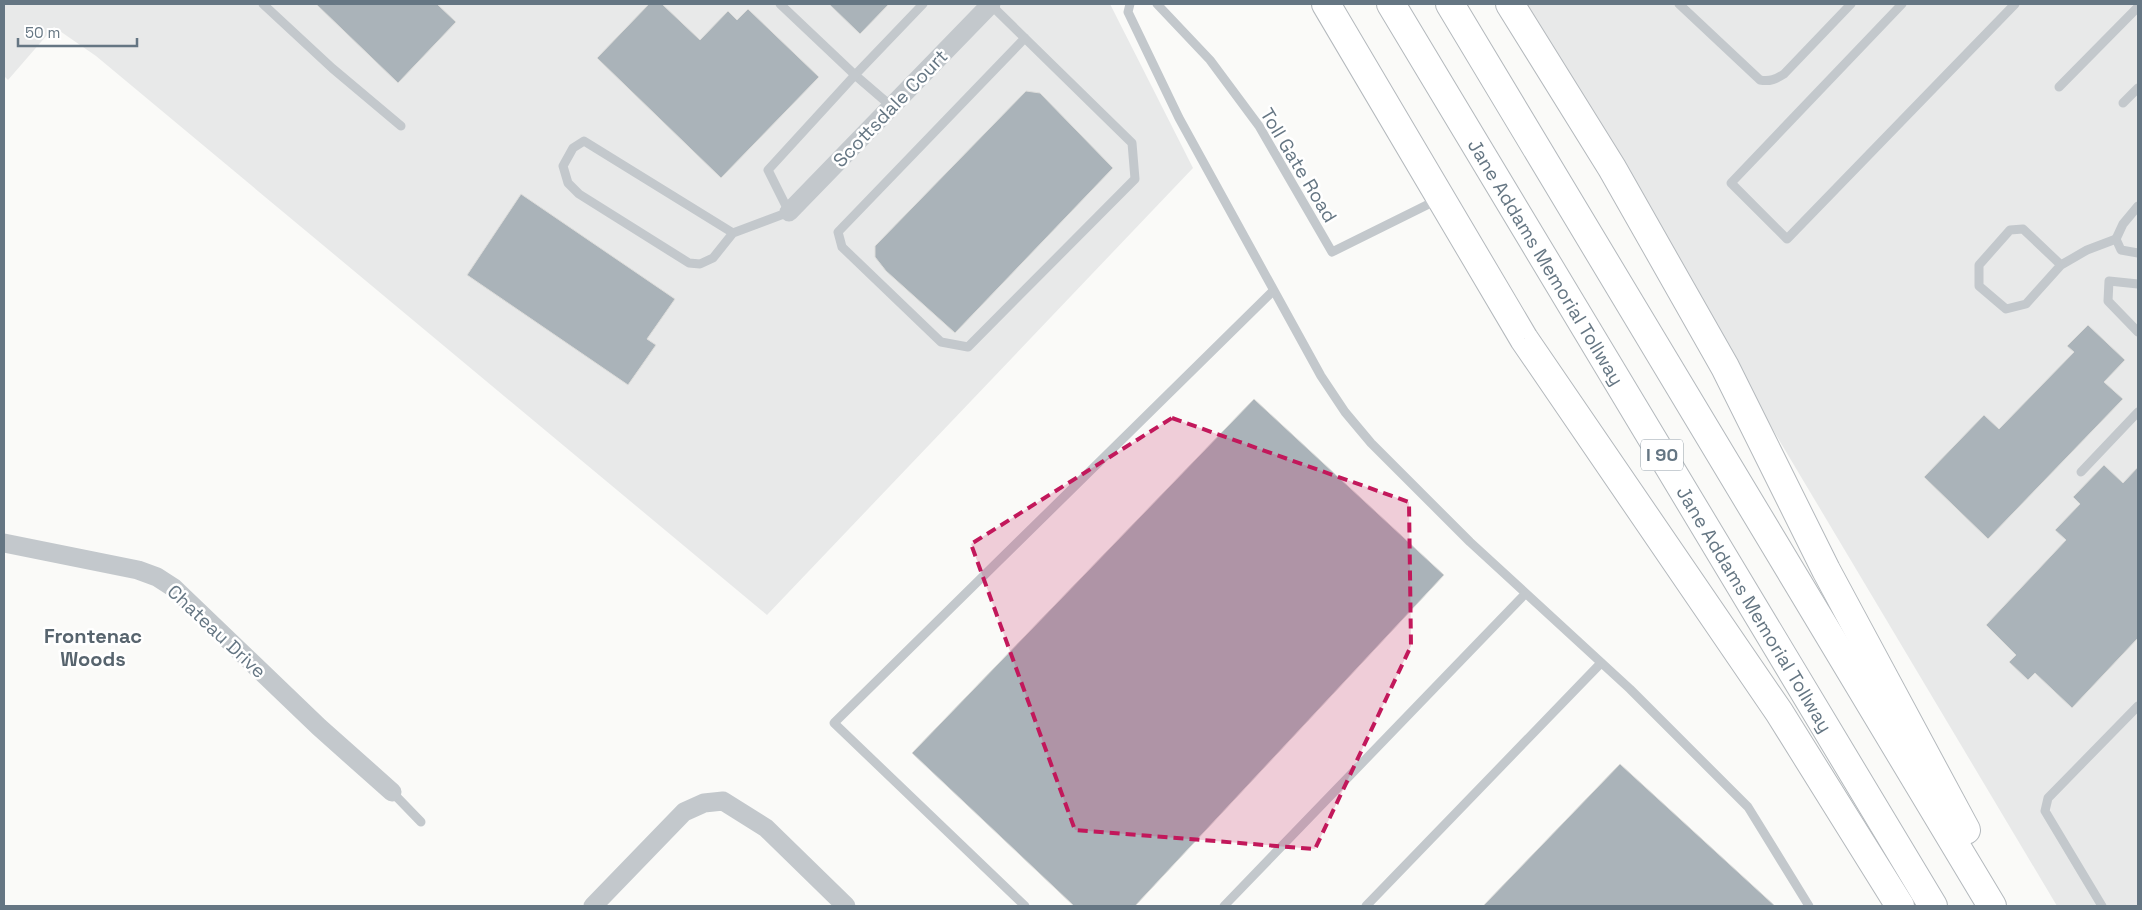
<svg xmlns="http://www.w3.org/2000/svg" width="2142" height="910" viewBox="0 0 2142 910" font-family="'Space Grotesk',sans-serif">
  <style>
    .built { fill: #e8e9e9 }
    .building { fill: #aab3b9; stroke: #dcdcda }
    .lines { fill: none; stroke-linecap: round; stroke-linejoin: round }
    .motorway-casing { stroke: #b4b9bd; stroke-width: 30 }
    .service { stroke: #c3c8cc; stroke-width: 9 }
    .minor { stroke: #c3c8cc; stroke-width: 19 }
    .motorway { stroke: #fff; stroke-width: 28 }
    .marked { fill: #c2185b; fill-opacity: 0.2; stroke: #c2185b; stroke-width: 4; stroke-dasharray: 10 6; stroke-linejoin: round }
    .labels { text-anchor: middle; stroke-width: 5; stroke-linejoin: round; paint-order: stroke }
    .shield { fill: #fff; stroke: #939fa8; stroke-width: 1 }
    .shield-label { font-size: 18px; font-weight: bold; fill: #657683 }
    .street-label { font-size: 19px; fill: #657683; stroke: #fff }
    .neighbourhood-label { font-size: 20px; font-weight: bold; fill: #57646e; stroke: #fff }
  </style>
  <rect width="100%" height="100%" fill="#fafaf8"/>
  <g class="built">
    <polygon points="4,4 1110,4 1193,168 767,615 96,56 54,27 8,80 4,76"/>
    <polygon points="1519,4 2138,4 2138,906 2057,906"/>
  </g>
  <g class="building">
    <polygon points="316,4 437,4 456,22 398,83"/>
    <polygon points="649,4 662,4 700,40 728,11 737,20 748,9 819,77 721,178 597,58"/>
    <polygon points="829,4 889,4 860,34"/>
    <polygon points="1026,91 1040,93 1113,168 955,333 886,271 875,257 875,246"/>
    <polygon points="521,194 675,299 647,339 656,345 628,385 467,275"/>
    <polygon points="2088,325 2125,360 2104,382 2123,399 1988,539 1924,477 1984,415 1999,429 2074,352 2067,346"/>
    <polygon points="1254,399 1444,575 1135,906 1074,906 912,753"/>
    <polygon points="2104,465 2123,483 2138,467 2138,638 2072,708 2035,673 2028,680 2009,662 2016,655 1986,625 2066,540 2055,530 2080,504 2073,497"/>
    <polygon points="1620,764 1775,906 1483,906"/>
  </g>
  <g class="lines">
    <defs>
      <g id="motorway">
        <polyline points="1326,4 1524,339 1779,712 1900,906"/>
        <path id="s1" d="M 1391,4 L 1933,906"/>
        <polyline points="1450,4 1992,906"/>
        <polyline points="1510,4 1612,168 1725,367 1826,570 1966,830"/>
      </g>
    </defs>
    <use href="#motorway" class="motorway-casing"/>
    <g class="service">
      <polyline points="263,4 332,68 401,126"/>
      <polyline points="990,4 1132,143 1135,179 968,347 941,342 842,247 838,232 1025,38"/>
      <polyline points="1130,4 1128,12 1179,118 1321,376 1345,412 1371,443 1470,542 1630,689 1748,807 1809,906"/>
      <polyline points="1157,4 1210,60 1259,126 1332,252 1439,199"/>
      <path d="M 1679,4 L 1760,80 C 1770,82 1776,79 1784,74 L 1851,4"/>
      <polyline points="1902,4 1731,183 1787,239 2015,4"/>
      <polyline points="2059,87 2138,7"/>
      <polyline points="2123,103 2138,88"/>
      <polyline points="891,106 855,75 923,4"/>
      <polyline points="2138,206 2123,224 2116,239 2121,250 2138,253"/>
      <polyline points="733,233 584,141 573,148 563,166 568,183 579,194 689,263 700,264 713,258 733,233 789,212 768,170 855,75 780,4"/>
      <polyline points="2061,265 2023,229 2010,230 1979,265 1979,286 2006,309 2026,304 2061,265 2087,250 2116,239"/>
      <polyline points="2138,284 2109,281 2108,301 2138,332"/>
      <polyline points="2081,472 2138,412"/>
      <polyline points="392,792 421,822"/>
      <polyline points="1025,906 834,723 1273,291"/>
      <polyline points="1224,906 1525,594"/>
      <polyline points="1366,906 1601,663"/>
      <polyline points="2102,906 2045,811 2048,798 2138,706"/>
    </g>
    <g class="minor">
      <polyline points="789,212 991,4"/>
      <polyline points="4,543 138,570 157,577 174,588 319,727 392,792"/>
      <polyline points="593,906 684,812 704,803 723,801 766,828 846,906"/>
    </g>
    <use href="#motorway" class="motorway"/>
  </g>
  <path class="marked" d="M 1172,418 L 1409,502 L 1411,646 L 1315,849 L 1075,830 L 971,544 Z"/>
  <g class="labels">
    <rect class="shield" x="1641" y="439.5" width="42" height="31" rx="4"/>
    <g class="shield-label">
      <text x="1662" y="461">I 90</text>
    </g>
    <g class="street-label">
      <text transform="translate(890 108) rotate(-46)" y="7">Scottsdale Court</text>
      <text transform="translate(1299 165) rotate(59)" y="7">Toll Gate Road</text>
      <text dy="7" stroke="none"><textPath href="#s1" startOffset="301">Jane Addams Memorial Tollway</textPath></text>
      <text dy="7" stroke="none"><textPath href="#s1" startOffset="706">Jane Addams Memorial Tollway</textPath></text>
      <text transform="translate(217 631) rotate(43)" y="7">Chateau Drive</text>
    </g>
    <g class="neighbourhood-label">
      <text x="93" y="643">Frontenac<tspan x="93" dy="23">Woods</tspan></text>
    </g>
  </g>
  <rect width="2142" height="910" fill="none" stroke="#657683" stroke-width="10"/>
  <path d="M18 38v8h119v-8" fill="none" stroke="#657683" stroke-width="2.5"/>
  <text x="25" y="38" font-size="15" fill="#657683" stroke="#ffffff" stroke-width="4" paint-order="stroke">50 m</text>
</svg>
